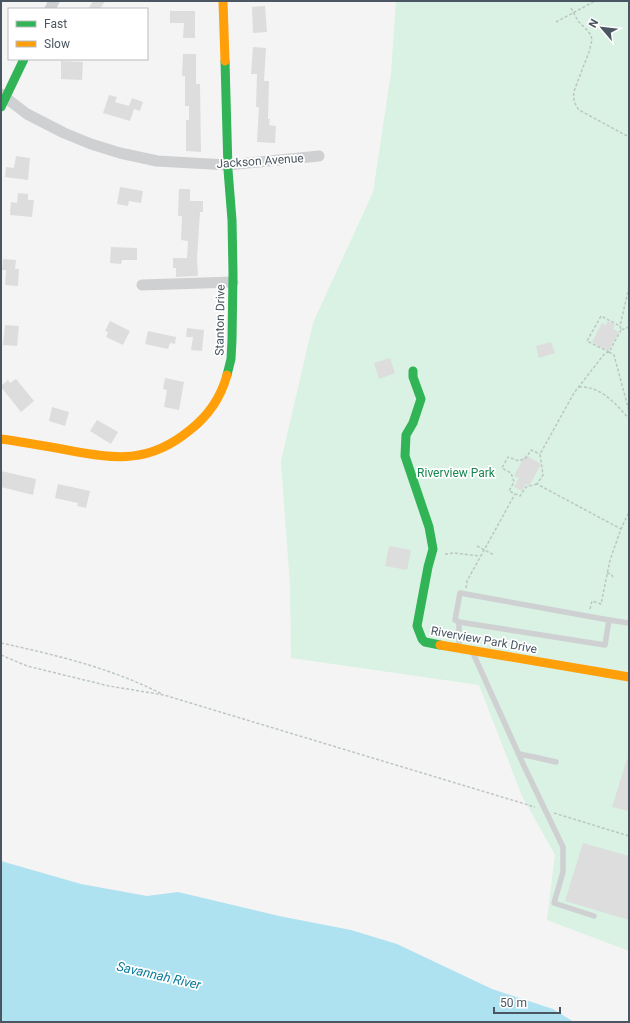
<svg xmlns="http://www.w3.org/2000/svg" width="630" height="1023" viewBox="0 0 630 1023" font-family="Roboto,sans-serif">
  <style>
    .green { fill: #d9f2e3 }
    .water { fill: #aee2f0 }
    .building { fill: #ddddde }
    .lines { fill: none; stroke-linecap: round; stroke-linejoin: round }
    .path { stroke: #bcc7c4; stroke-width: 1.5; stroke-dasharray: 3 2; stroke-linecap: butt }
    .lane { stroke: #ced0d2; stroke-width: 5.5 }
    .street { stroke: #ced0d2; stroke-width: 11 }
    .fast { stroke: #30b455; stroke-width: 9 }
    .slow { stroke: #ff9f0a; stroke-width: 9 }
    .labels { text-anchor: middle; stroke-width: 3.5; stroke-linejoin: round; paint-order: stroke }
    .street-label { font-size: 12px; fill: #4a5661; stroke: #fff }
    .park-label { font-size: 12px; fill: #17864f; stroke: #fff }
    .water-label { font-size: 13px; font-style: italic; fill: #0c7c9b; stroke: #fff }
  </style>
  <rect width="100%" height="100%" fill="#f4f4f4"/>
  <polygon class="green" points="396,1 629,1 629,951 547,920 555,855 522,796 479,685 291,658 290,586 281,461 313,323 373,192 391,73"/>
  <polygon class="water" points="1,861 81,884 147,896 178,892 279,916 351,930 397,944 492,989 553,1009 574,1022 1,1022"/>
  <g class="building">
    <polygon points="93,1 105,1 100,9 88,9"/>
    <polygon points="265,6 267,32 253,33 252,7"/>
    <polygon points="170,11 195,11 195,38 183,38 184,23 170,23"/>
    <polygon points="253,47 266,48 264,81 269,81 268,119 270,119 269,125 276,126 275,143 257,142 259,107 256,107 257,74 251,74"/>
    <polygon points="183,54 196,54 196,84 200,84 201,152 186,151 186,120 189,120 189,106 185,106 185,76 182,76"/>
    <polygon points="61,61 83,62 82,80 61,79"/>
    <polygon points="109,95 117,97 115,102 129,106 132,98 143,102 140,111 134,109 130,121 103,113"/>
    <polygon points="16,156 30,158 28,180 5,177 6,167 14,168"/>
    <polygon points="120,187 143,191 141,203 129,201 128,206 117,204"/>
    <polygon points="179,189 190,189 190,201 203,201 203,212 200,212 197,258 198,276 176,277 176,268 173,268 173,258 187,258 188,241 181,240 182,216 178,216"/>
    <polygon points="18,193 28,194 28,200 34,200 32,217 10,215 11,202 17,203"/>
    <polygon points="111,247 137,248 137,260 122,260 121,264 110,263"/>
    <polygon points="3,259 16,260 15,269 19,269 18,286 5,285 6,270 2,270"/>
    <polygon points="110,321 130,331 123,345 106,337 108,332 105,331"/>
    <polygon points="608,321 615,325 613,329 619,332 608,351 592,342 602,323 606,325"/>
    <polygon points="5,325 19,326 17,346 3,345"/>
    <polygon points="187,328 204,330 202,351 191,350 193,337 186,337"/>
    <polygon points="148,331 176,337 175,344 170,343 168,349 145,344"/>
    <polygon points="551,342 555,353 539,358 536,346"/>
    <polygon points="390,358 395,373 379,379 374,363"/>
    <polygon points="165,378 184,382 179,410 164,407 167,390 163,389"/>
    <polygon points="16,379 34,401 21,412 1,387 1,386 8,380 10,383"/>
    <polygon points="52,407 69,412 65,426 49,421"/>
    <polygon points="97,420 118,432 111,444 90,431"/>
    <polygon points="525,455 541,464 529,486 526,484 522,491 514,487 519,478 514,476"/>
    <polygon points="1,471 36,479 33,495 1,487"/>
    <polygon points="58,484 90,491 86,508 77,506 78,503 55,498"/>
    <polygon points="389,546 411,550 407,570 385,566"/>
    <polygon points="627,759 629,759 629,811 612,807"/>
    <polygon points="583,843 629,856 629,920 565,901"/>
  </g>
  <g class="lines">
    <g class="path">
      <path d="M 571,8 L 578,21 L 587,30 L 591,35 L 592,40 L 589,52 L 574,91 C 573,99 574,103 579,110 L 629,137"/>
      <polyline points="556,22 595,1"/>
      <polyline points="629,287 620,326 621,330 629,327"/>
      <polyline points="621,330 609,352 614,355 629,411"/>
      <polyline points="609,352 605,353 574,393 540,454 543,475 537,484 621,529"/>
      <polyline points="609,352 587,341 601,316 620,326"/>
      <path d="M 579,387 C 601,386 616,404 629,419"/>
      <polyline points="537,484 526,487 520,496 509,491 514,482 511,473 502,468 508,457 519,461 526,458 531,450 540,454"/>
      <polyline points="477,546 494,555"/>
      <polyline points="445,554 454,553 480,556"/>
      <polyline points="607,573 611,574 613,577"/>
      <polyline points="466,588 467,581 515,494"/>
      <polyline points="590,609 592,601 601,604 610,560 621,529 629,512"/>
      <path d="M 1,643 C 56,655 111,668 162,694"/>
      <polyline points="1,655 27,666 109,686 164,695 535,807"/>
      <polyline points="554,813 629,836"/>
    </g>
    <g class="lane">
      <polygon points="460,593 609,620 605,645 459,622 455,620"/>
      <polyline points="609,620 629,623"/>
      <polyline points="459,648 459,622"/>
      <polyline points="473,653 524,766 563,847 563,872 554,903 594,916"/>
      <polyline points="519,754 534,757 556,762"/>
    </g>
    <g class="street">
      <polyline points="50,9 54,1"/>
      <polyline points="1,94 27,114 64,133 91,144 120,153 157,161 228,165 319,156"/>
      <polyline points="142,285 233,282"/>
    </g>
    <g class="fast">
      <polyline points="225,61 228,170 232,220 233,273 232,340 231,359 227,375"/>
      <polyline points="1,107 24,59"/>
      <polyline points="413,371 413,377 421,399 413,423 406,435 405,456 429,527 433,549 428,567 417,626 422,639 425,642 440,645"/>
    </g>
    <g class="slow">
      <polyline points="223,1 225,61"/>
      <path d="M 1,439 C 23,442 45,446 67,450 C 116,459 149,464 190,430 C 208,416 221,397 227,375"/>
      <polyline points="440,645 629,677"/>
    </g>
  </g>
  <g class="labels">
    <g class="street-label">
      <text transform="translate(260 161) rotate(-4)" y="4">Jackson Avenue</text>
      <text transform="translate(220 320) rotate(-89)" y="4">Stanton Drive</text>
      <text transform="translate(484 640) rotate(10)" y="4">Riverview Park Drive</text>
    </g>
    <g class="park-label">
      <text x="456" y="477">Riverview Park</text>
    </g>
    <g class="water-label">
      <text transform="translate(159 975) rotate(13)" y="5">Savannah River</text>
    </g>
  </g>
  <rect width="630" height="1023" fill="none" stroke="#4a5661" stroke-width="4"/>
  <rect x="8" y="8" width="140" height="52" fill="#ffffff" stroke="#b7bbc0"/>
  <rect x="16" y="21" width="20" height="6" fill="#30b455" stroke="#b7bbc0"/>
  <text x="44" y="28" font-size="12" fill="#4a5661">Fast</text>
  <rect x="16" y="41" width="20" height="6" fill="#ff9f0a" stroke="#b7bbc0"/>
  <text x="44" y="48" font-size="12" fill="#4a5661">Slow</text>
  <g transform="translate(602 28) rotate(298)" stroke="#ffffff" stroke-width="3" paint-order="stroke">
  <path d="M0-3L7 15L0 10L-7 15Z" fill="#4a5661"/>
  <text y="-6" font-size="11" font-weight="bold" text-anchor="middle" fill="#4a5661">N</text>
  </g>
  <path d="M494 1007v6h66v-6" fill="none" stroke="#4a5661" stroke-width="2"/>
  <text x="500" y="1007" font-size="12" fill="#4a5661" stroke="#ffffff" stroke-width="3" paint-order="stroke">50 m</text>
</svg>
